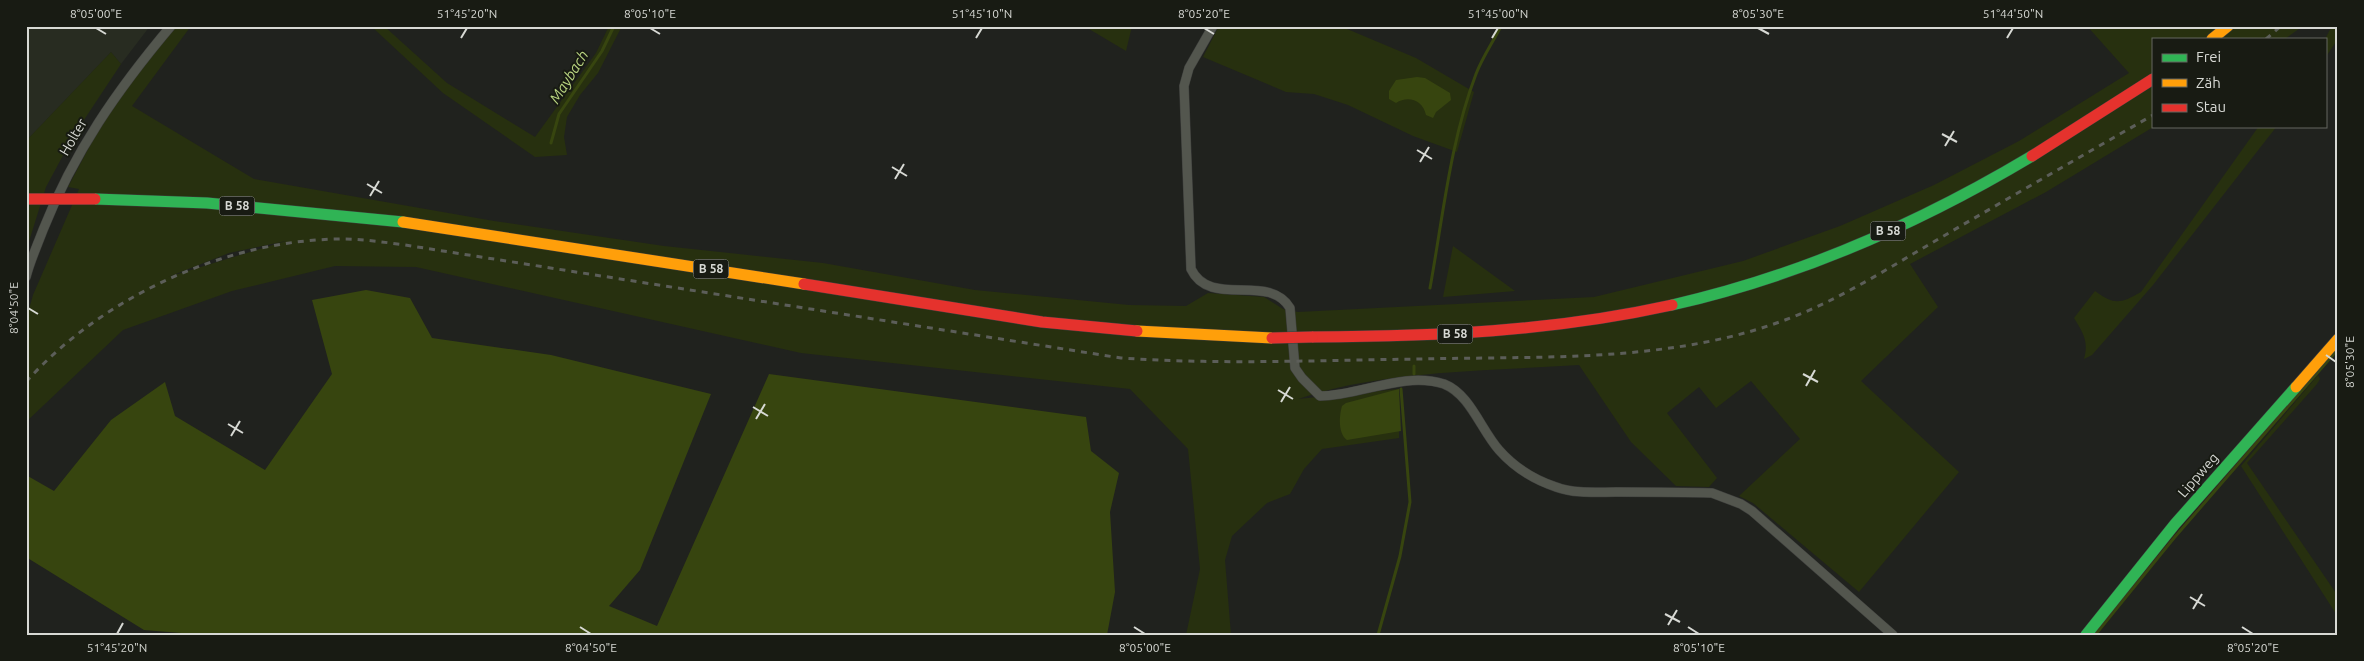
<svg xmlns="http://www.w3.org/2000/svg" width="2364" height="661" viewBox="0 0 2364 661" font-family="Ubuntu,sans-serif">
  <style>
    .built { fill: #282c21 }
    .green { fill: #27300f; fill-rule: evenodd }
    .water { fill: #37450f }
    .lines { fill: none; stroke-linecap: round; stroke-linejoin: round }
    .stream { stroke: #37450f; stroke-width: 3 }
    .street-casing { stroke: #3d3e3c; stroke-width: 10 }
    .fast-casing { stroke: #3d3e3c; stroke-width: 12 }
    .slow-casing { stroke: #3d3e3c; stroke-width: 12 }
    .jam-casing { stroke: #3d3e3c; stroke-width: 12 }
    .street { stroke: #53564e; stroke-width: 9 }
    .fast { stroke: #30b455; stroke-width: 11 }
    .slow { stroke: #ff9f0a; stroke-width: 11 }
    .jam { stroke: #e5322d; stroke-width: 11 }
    .rail { stroke: #5c5e59; stroke-width: 3; stroke-dasharray: 6 6; stroke-linecap: butt }
    .jam-bridge-casing { stroke: #3d3e3c; stroke-width: 12; stroke-linecap: butt }
    .jam-bridge { stroke: #e5322d; stroke-width: 11 }
    .ticks { fill: none; stroke: #d7d9d4; stroke-width: 2 }
    .labels { text-anchor: middle; stroke-width: 4; stroke-linejoin: round; paint-order: stroke }
    .shield { fill: #181b13; stroke: #9ea09a; stroke-width: 1 }
    .shield-label { font-size: 12px; font-weight: bold; fill: #d7d9d4 }
    .street-label { font-size: 14px; fill: #d7d9d4; stroke: #181b13 }
    .water-label { font-size: 15px; font-style: italic; fill: #b9d480; stroke: #181b13 }
    .neatline { fill: none; stroke: #d7d9d4; stroke-width: 2 }
    .ticks-label { font-size: 12px; text-anchor: middle; fill: #d7d9d4 }
  </style>
  <rect width="100%" height="100%" fill="#20221e"/>
  <polygon class="built" points="26,26 150,26 121,64 111,52 26,141"/>
  <g class="green">
    <path d="M 177,26 L 191,26 L 132,106 L 254,179 L 494,221 L 664,246 L 823,263 L 975,290 L 1129,305 L 1186,306 L 1208,293 L 1264,297 L 1283,309 L 1298,312 L 1594,297 L 1743,261 L 1840,226 L 1934,185 L 2019,141 L 2129,73 L 2087,26 L 2303,26 L 2285,39 L 2153,39 L 2153,126 L 2155,126 L 2046,192 L 1910,264 L 1938,307 L 1861,381 L 1959,472 L 1859,592 L 1753,503 L 1739,496 L 1800,439 L 1751,381 L 1716,408 L 1699,387 L 1667,413 L 1717,478 L 1709,487 L 1676,486 L 1631,442 L 1579,365 C 1490,371 1382,370 1298,399 L 1399,389 L 1399,438 L 1322,449 L 1304,469 L 1290,494 L 1267,503 L 1232,536 L 1225,560 L 1231,635 L 1186,635 L 1200,569 L 1188,449 L 1130,389 L 801,353 L 416,267 L 335,266 L 232,291 L 123,330 L 26,422 L 26,320 L 33,295 L 79,189 L 68,187 L 95,136 L 127,86 ZM 286,241 L 168,277 L 229,253 Z"/>
    <polygon points="371,26 384,26 447,83 535,137 596,53 609,26 622,26 598,73 580,95 567,117 564,137 567,155 535,157 443,93"/>
    <polygon points="1084,26 1132,26 1126,51"/>
    <polygon points="1219,26 1340,26 1416,58 1474,92 1457,152 1413,136 1348,105 1314,94 1286,92 1203,57"/>
    <polygon points="2332,26 2338,26 2338,39 2325,58 2325,39"/>
    <polygon points="111,52 121,64 74,135 46,187 26,251 26,141"/>
    <path d="M 2259,126 L 2277,126 L 2153,285 L 2092,355 L 2084,359 C 2089,341 2083,333 2074,318 L 2095,291 C 2114,305 2120,304 2141,292 Z"/>
    <polygon points="1453,246 1515,291 1443,297"/>
    <polygon points="2318,375 2320,379 2317,384 2247,463 2338,596 2338,617 2241,466"/>
  </g>
  <g class="water">
    <path d="M 1417,77 L 1425,78 L 1450,93 L 1451,100 L 1436,112 L 1433,118 L 1426,115 C 1423,100 1408,95 1396,103 L 1389,99 L 1389,91 L 1396,80 Z"/>
    <polygon points="366,290 410,298 432,338 551,355 711,394 640,570 609,606 657,626 769,374 1086,417 1091,451 1119,473 1110,512 1115,592 1107,635 206,635 144,630 26,557 26,475 54,491 111,420 165,382 175,416 265,470 332,374 312,300"/>
    <path d="M 1399,389 L 1401,431 L 1347,440 C 1338,434 1339,416 1342,406 L 1346,403 Z"/>
  </g>
  <g class="lines">
    <g class="stream">
      <polyline points="551,143 559,114 602,51 614,26"/>
      <path d="M 1430,288 C 1443,217 1450,142 1476,74 C 1482,58 1493,42 1501,26"/>
      <polyline points="1414,374 1414,366"/>
      <polyline points="1378,635 1400,556 1410,502 1401,389"/>
      <polyline points="2095,635 2174,538 2338,349"/>
    </g>
    <defs>
      <g id="street">
        <path d="M 1213,26 L 1189,68 L 1184,86 L 1191,269 C 1210,309 1269,272 1290,308 L 1295,368 L 1302,378 L 1320,396 C 1360,396 1403,371 1444,384 C 1470,394 1481,430 1499,450 C 1514,467 1535,480 1556,487 C 1575,494 1597,492 1616,492 C 1648,492 1680,492 1712,493 L 1741,504 L 1752,511 L 1893,635"/>
        <path d="M 26,277 C 30,261 37,246 43,230 C 74,152 117,90 171,26"/>
      </g>
      <g id="fast">
        <polyline points="95,199 207,203 403,222"/>
        <path d="M 1672,305 C 1800,276 1920,223 2032,156"/>
        <polyline points="2086,635 2175,524 2296,387"/>
      </g>
      <g id="slow">
        <polyline points="2212,39 2228,26"/>
        <polyline points="403,222 804,284"/>
        <polyline points="1137,331 1272,338"/>
        <polyline points="2296,387 2338,339"/>
      </g>
      <g id="jam">
        <polyline points="2032,156 2153,79"/>
        <polyline points="804,284 1042,322 1137,331"/>
        <path d="M 1312,337 C 1437,336 1549,332 1672,305"/>
      </g>
    </defs>
    <use href="#street" class="street-casing"/>
    <use href="#fast" class="fast-casing"/>
    <use href="#slow" class="slow-casing"/>
    <use href="#jam" class="jam-casing"/>
    <use href="#street" class="street"/>
    <use href="#fast" class="fast"/>
    <use href="#slow" class="slow"/>
    <use href="#jam" class="jam"/>
    <g class="rail">
      <polyline points="2266,39 2281,26"/>
      <path d="M 26,382 C 102,297 226,240 340,239 C 362,239 383,242 405,245 L 1121,358 C 1221,365 1322,360 1422,359 C 1542,356 1670,363 1785,320 C 1837,301 1887,269 1935,241 C 2007,199 2080,157 2153,115"/>
    </g>
    <defs>
      <g id="jam-bridge">
        <polyline points="26,199 95,199"/>
        <polyline points="1272,338 1312,337"/>
      </g>
    </defs>
    <use href="#jam-bridge" class="jam-bridge-casing"/>
    <use href="#jam-bridge" class="jam-bridge"/>
  </g>
  <path class="ticks" d="M 96,28 L 106,34M 650,28 L 660,34M 1204,28 L 1214,34M 1758,28 L 1769,34M 461,38 L 467,28M 976,38 L 982,28M 1492,38 L 1498,28M 2007,38 L 2013,28M 1942,134 L 1957,142M 1945,146 L 1954,131M 1417,150 L 1432,159M 1420,162 L 1429,147M 892,167 L 907,176M 895,179 L 904,164M 367,184 L 382,193M 370,196 L 379,181M 28,308 L 38,314M 2326,355 L 2336,362M 1803,374 L 1818,382M 1806,386 L 1815,370M 1278,390 L 1293,399M 1281,402 L 1290,387M 753,407 L 768,416M 756,419 L 765,404M 228,424 L 243,433M 231,436 L 240,421M 2190,597 L 2205,606M 2193,609 L 2202,594M 1665,614 L 1680,622M 1668,625 L 1677,610M 580,627 L 591,634M 1134,627 L 1145,634M 1688,627 L 1699,634M 2242,627 L 2253,634M 117,634 L 123,623"/>
  <g class="labels">
    <g class="shield">
      <rect x="219.5" y="196.5" width="35" height="19" rx="4"/>
      <rect x="1870.5" y="221.5" width="35" height="19" rx="4"/>
      <rect x="693.5" y="259.5" width="35" height="19" rx="4"/>
      <rect x="1437.5" y="324.5" width="35" height="19" rx="4"/>
    </g>
    <g class="shield-label">
      <text x="237" y="210">B 58</text>
      <text x="1888" y="235">B 58</text>
      <text x="711" y="273">B 58</text>
      <text x="1455" y="338">B 58</text>
    </g>
    <g class="street-label">
      <text transform="translate(73 137) rotate(-60)" y="5">Holter</text>
      <text transform="translate(2198 475) rotate(-49)" y="5">Lippweg</text>
    </g>
    <g class="water-label">
      <text transform="translate(569 77) rotate(-58)" y="5">Maybach</text>
    </g>
  </g>
  <rect width="2364" height="661" fill="none" stroke="#181b13" stroke-width="55"/>
  <rect x="2152" y="38" width="175" height="90" fill="#181b13" stroke="#646760"/>
  <rect x="2162" y="54" width="25" height="8" fill="#30b455" stroke="#646760"/>
  <text x="2196" y="62" font-size="15" fill="#d7d9d4">Frei</text>
  <rect x="2162" y="79" width="25" height="8" fill="#ff9f0a" stroke="#646760"/>
  <text x="2196" y="88" font-size="15" fill="#d7d9d4">Zäh</text>
  <rect x="2162" y="104" width="25" height="8" fill="#e5322d" stroke="#646760"/>
  <text x="2196" y="112" font-size="15" fill="#d7d9d4">Stau</text>
  <rect x="28" y="28" width="2308" height="606" class="neatline"/>
  <g class="ticks-label">
    <text x="96" y="18">8°05'00"E</text>
    <text x="467" y="18">51°45'20"N</text>
    <text x="650" y="18">8°05'10"E</text>
    <text x="982" y="18">51°45'10"N</text>
    <text x="1204" y="18">8°05'20"E</text>
    <text x="1498" y="18">51°45'00"N</text>
    <text x="1758" y="18">8°05'30"E</text>
    <text x="2013" y="18">51°44'50"N</text>
    <text transform="translate(14 308) rotate(-90)" y="4">8°04'50"E</text>
    <text transform="translate(2350 362) rotate(-90)" y="4">8°05'30"E</text>
    <text x="117" y="652">51°45'20"N</text>
    <text x="591" y="652">8°04'50"E</text>
    <text x="1145" y="652">8°05'00"E</text>
    <text x="1699" y="652">8°05'10"E</text>
    <text x="2253" y="652">8°05'20"E</text>
  </g>
</svg>
